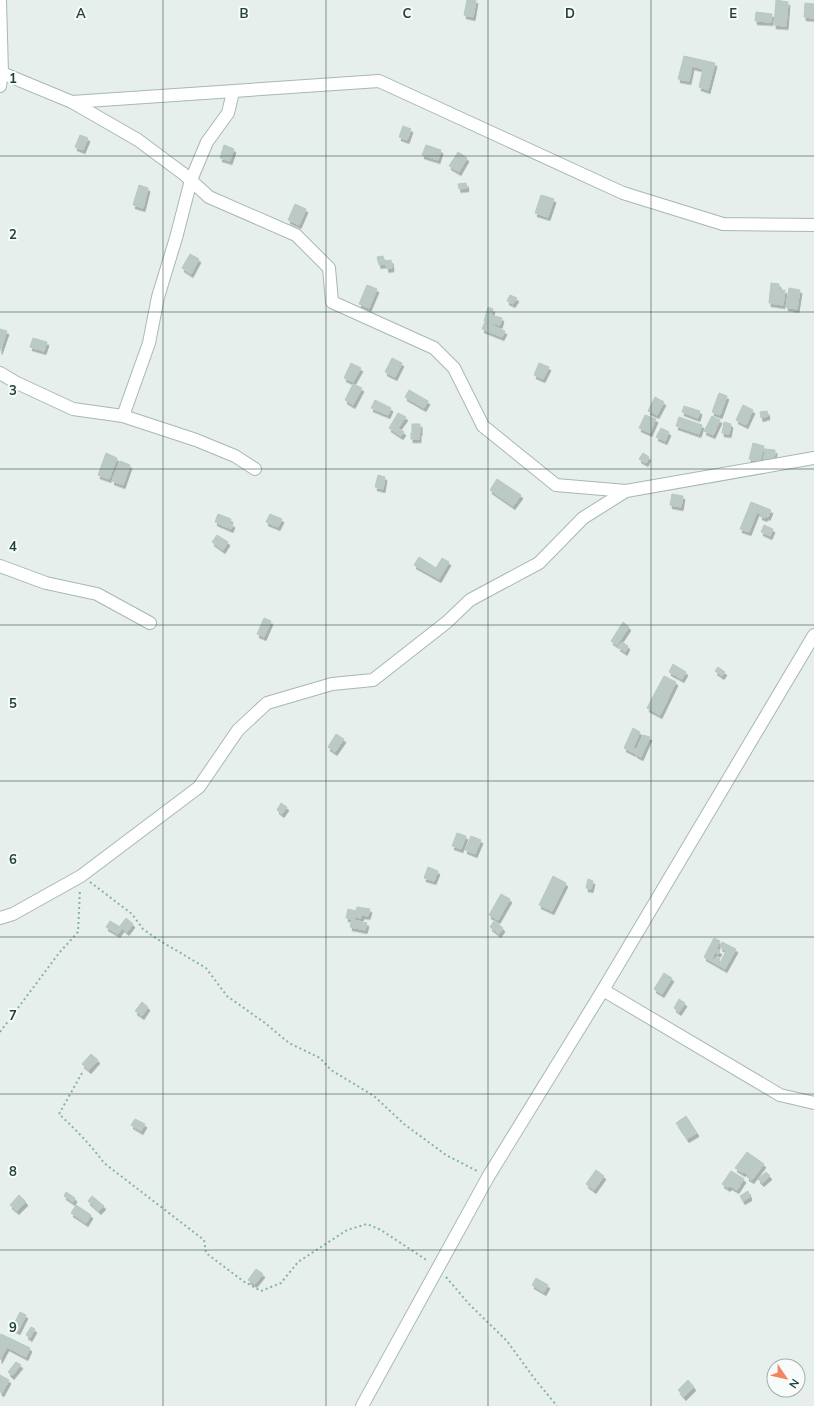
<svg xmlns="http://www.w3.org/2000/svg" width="814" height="1406" viewBox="0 0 814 1406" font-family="Mulish,sans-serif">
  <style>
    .building { fill: #bbcac4; stroke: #b8c9c2; filter: url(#shadow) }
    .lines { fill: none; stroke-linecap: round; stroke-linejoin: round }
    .minor-casing { stroke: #a8b8b2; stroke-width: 14 }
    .path { stroke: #86b3a5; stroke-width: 2; stroke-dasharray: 2 3; stroke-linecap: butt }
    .minor { stroke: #fff; stroke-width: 12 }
    .grid { fill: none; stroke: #24423a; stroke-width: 1; stroke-opacity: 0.55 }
    .grid-label { font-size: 13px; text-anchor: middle; font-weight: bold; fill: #24423a; stroke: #f7fbf9; stroke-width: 4; stroke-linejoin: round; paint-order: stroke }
  </style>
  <defs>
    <filter id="shadow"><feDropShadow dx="2" dy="3.5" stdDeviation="0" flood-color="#0004"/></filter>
  </defs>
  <rect width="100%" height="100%" fill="#e6efeb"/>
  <g class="building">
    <polygon points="467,0 476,0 473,17 464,15"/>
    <polygon points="776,0 788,2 786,26 774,25"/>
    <polygon points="805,3 814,4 814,18 804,17"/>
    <polygon points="756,12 772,14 771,22 755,21"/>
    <polygon points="684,56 715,63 708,90 699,87 703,69 692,66 689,81 678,79"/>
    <polygon points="403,126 411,129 407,140 399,137"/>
    <polygon points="80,135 88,138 83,150 75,147"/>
    <polygon points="224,145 234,149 230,161 220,158"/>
    <polygon points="426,145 441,150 438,160 422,155"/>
    <polygon points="458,152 467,158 459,172 449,166"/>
    <polygon points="466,183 467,188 459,189 458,184"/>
    <polygon points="139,185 148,188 143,208 133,205"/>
    <polygon points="541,195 554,199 548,217 535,213"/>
    <polygon points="295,204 306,209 299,225 288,220"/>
    <polygon points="190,254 199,259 191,274 182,268"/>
    <polygon points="383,256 385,264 379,265 377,257"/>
    <polygon points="391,260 392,268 387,269 385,261"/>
    <polygon points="771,283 779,284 779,290 785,290 783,305 769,303"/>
    <polygon points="367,285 377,289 369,308 359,304"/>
    <polygon points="789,288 800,290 797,309 786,307"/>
    <polygon points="510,295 517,298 513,304 507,301"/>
    <polygon points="488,307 493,309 491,315 502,318 500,325 484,321"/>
    <polygon points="485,322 505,331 502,337 482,329"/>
    <polygon points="0,329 7,331 0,351"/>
    <polygon points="33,338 47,342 44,351 30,347"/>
    <polygon points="392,358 402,363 395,377 385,372"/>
    <polygon points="351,363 361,368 353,382 344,378"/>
    <polygon points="539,363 549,367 543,379 534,375"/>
    <polygon points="353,384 362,388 353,405 345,400"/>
    <polygon points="409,390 428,401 424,408 405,397"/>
    <polygon points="719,393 727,396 720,415 712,412"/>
    <polygon points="655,397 664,402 657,415 648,411"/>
    <polygon points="375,400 391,408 388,415 371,408"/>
    <polygon points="743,405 753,410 746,425 736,420"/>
    <polygon points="684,406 700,411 698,418 682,412"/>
    <polygon points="767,411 768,416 761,418 760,412"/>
    <polygon points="398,413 406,417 398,428 404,432 401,436 389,428"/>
    <polygon points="645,415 656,419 650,433 639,428"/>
    <polygon points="712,416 720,420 713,435 704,431"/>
    <polygon points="679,417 702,425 699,434 676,426"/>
    <polygon points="724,422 731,424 729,434 722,433"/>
    <rect x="412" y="424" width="8" height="8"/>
    <polygon points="661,428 669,432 665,441 656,437"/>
    <rect x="411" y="433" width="8" height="6"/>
    <polygon points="753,443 764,446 760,461 749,459"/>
    <polygon points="765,449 775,450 774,463 764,461"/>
    <polygon points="106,453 117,458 109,479 98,475"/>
    <polygon points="643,453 649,457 646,463 639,459"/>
    <polygon points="120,461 130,465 123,485 112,481"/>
    <polygon points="378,475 385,477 383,489 375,487"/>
    <polygon points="497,479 521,495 513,506 490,490"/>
    <polygon points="672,494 683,496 681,507 670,505"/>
    <polygon points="751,502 771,510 768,517 766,516 765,518 760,516 761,514 757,512 749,532 740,529"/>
    <polygon points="218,514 231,519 230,523 233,524 231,529 215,522"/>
    <polygon points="270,514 282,519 278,527 266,522"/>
    <polygon points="764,525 773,529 770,536 761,532"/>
    <polygon points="217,535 228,542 223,550 212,542"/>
    <polygon points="419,557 436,568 442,558 449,562 439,579 414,565"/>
    <polygon points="264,618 271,621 264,637 257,634"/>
    <polygon points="623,622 629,627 617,645 611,641"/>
    <polygon points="622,642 628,646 625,652 618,647"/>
    <polygon points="673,664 686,672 682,679 669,672"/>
    <polygon points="718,667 725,672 722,676 715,671"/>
    <polygon points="664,676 676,682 660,715 647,708"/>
    <polygon points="633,728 640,732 633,748 636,749 634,753 624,748"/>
    <polygon points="336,734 344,739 335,752 328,747"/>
    <polygon points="643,735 650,737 641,757 635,754"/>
    <polygon points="281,803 287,807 282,814 277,810"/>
    <polygon points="457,833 466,836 461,849 452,846"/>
    <polygon points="471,836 481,840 475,854 465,850"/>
    <polygon points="428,867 438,871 434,881 424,878"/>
    <polygon points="553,876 566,883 552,911 539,905"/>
    <polygon points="588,879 593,881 591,889 586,888"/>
    <polygon points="501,894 510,899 498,920 489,915"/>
    <polygon points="357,907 370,909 368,916 362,915 361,918 355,917 354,920 367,923 365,930 350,927 352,919 346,918 348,909 356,911"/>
    <polygon points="126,918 133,924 127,932 120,926"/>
    <polygon points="110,921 122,928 118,934 106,927"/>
    <polygon points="494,921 503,928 499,934 490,927"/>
    <polygon points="714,938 720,941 716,949 720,951 718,954 715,952 712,959 714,960 716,957 720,959 718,962 720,963 726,951 720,947 722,942 736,949 725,969 704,957"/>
    <polygon points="664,973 672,978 662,994 654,989"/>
    <polygon points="679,999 685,1003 679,1012 674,1008"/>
    <polygon points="142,1002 148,1007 142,1016 135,1011"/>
    <polygon points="91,1054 98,1060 89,1070 82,1064"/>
    <polygon points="686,1116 697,1133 687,1139 676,1123"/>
    <polygon points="135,1119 145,1124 141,1131 131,1125"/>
    <polygon points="747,1152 764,1164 752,1180 747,1177 748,1175 744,1172 743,1173 735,1168"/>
    <polygon points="596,1170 604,1176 594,1190 586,1184"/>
    <polygon points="731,1171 744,1179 737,1190 730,1186 728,1188 722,1184"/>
    <polygon points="766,1172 770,1176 762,1183 758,1179"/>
    <polygon points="748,1191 750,1197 743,1201 740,1196"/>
    <polygon points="66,1192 75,1198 73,1202 64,1196"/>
    <polygon points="19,1195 26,1202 17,1211 10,1205"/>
    <polygon points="92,1196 104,1206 99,1211 88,1201"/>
    <polygon points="76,1205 91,1215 86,1223 71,1213"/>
    <polygon points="256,1269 263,1274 255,1284 248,1280"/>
    <polygon points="536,1278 548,1285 544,1292 532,1285"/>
    <polygon points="20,1312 26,1315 18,1331 12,1328"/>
    <polygon points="31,1327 35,1329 30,1338 26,1335"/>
    <polygon points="1,1334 30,1348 26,1357 7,1347 0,1360 0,1336"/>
    <polygon points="16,1362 21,1365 12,1376 8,1372"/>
    <polygon points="0,1375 9,1380 2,1393 0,1392"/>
    <polygon points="688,1380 694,1387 684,1397 678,1390"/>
  </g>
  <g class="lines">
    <defs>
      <g id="minor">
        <polyline points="2,73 72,102 138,140 185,175 209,197 296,235 329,268 332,302 434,348 454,368 483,426 556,485 626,491"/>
        <polyline points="0,86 2,73 0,0"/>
        <polyline points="72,102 379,81 623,193 723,224 814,225"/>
        <polyline points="0,373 15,382 73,409 123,416 196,440 235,456 255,469"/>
        <polyline points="123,416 149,343 158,297 176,238 191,180 207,142 228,113 233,92"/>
        <polyline points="0,566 46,583 97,594 150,623"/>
        <polyline points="0,918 13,914 81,876 199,787 238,730 267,703 332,684 373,680 447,622 470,600 539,563 583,518 626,491 814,458"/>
        <polyline points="603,990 780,1095 814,1103"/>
        <polyline points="362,1406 488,1177 603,990 814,635"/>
      </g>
    </defs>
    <use href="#minor" class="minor-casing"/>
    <g class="path">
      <polyline points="90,882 132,914 143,929 157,939 206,968 227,996 265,1023 289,1043 320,1058 331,1070 374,1096 404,1124 446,1155 479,1172"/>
      <polyline points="0,1032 59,953 78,932 80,889"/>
      <path d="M 82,1073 L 59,1114 C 75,1129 91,1145 104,1163 L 204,1240 L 206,1253 L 243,1281 L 261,1291 L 281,1283 L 298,1262 L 347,1230 L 367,1224 L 381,1230 L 428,1261"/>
      <polyline points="446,1277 469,1304 507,1341 534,1378 557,1406"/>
    </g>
    <use href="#minor" class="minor"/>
  </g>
  <path class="grid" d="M 163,0 L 163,1406M 326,0 L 326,1406M 488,0 L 488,1406M 651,0 L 651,1406M 0,156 L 814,156M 0,312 L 814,312M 0,469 L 814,469M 0,625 L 814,625M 0,781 L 814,781M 0,937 L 814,937M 0,1094 L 814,1094M 0,1250 L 814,1250"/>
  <g class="grid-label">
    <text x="81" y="18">A</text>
    <text x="244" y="18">B</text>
    <text x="407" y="18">C</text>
    <text x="570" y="18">D</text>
    <text x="733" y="18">E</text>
    <text x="13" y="83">1</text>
    <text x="13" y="239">2</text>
    <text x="13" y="395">3</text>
    <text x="13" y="551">4</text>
    <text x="13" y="708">5</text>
    <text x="13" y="864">6</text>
    <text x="13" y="1020">7</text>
    <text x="13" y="1176">8</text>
    <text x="13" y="1332">9</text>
  </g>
  <g transform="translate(786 1378) rotate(124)"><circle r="19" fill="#f7fbf9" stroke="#a3b1ad"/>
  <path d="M0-3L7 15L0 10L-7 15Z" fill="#f4845f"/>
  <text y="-6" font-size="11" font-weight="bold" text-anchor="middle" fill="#24423a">N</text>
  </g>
</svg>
